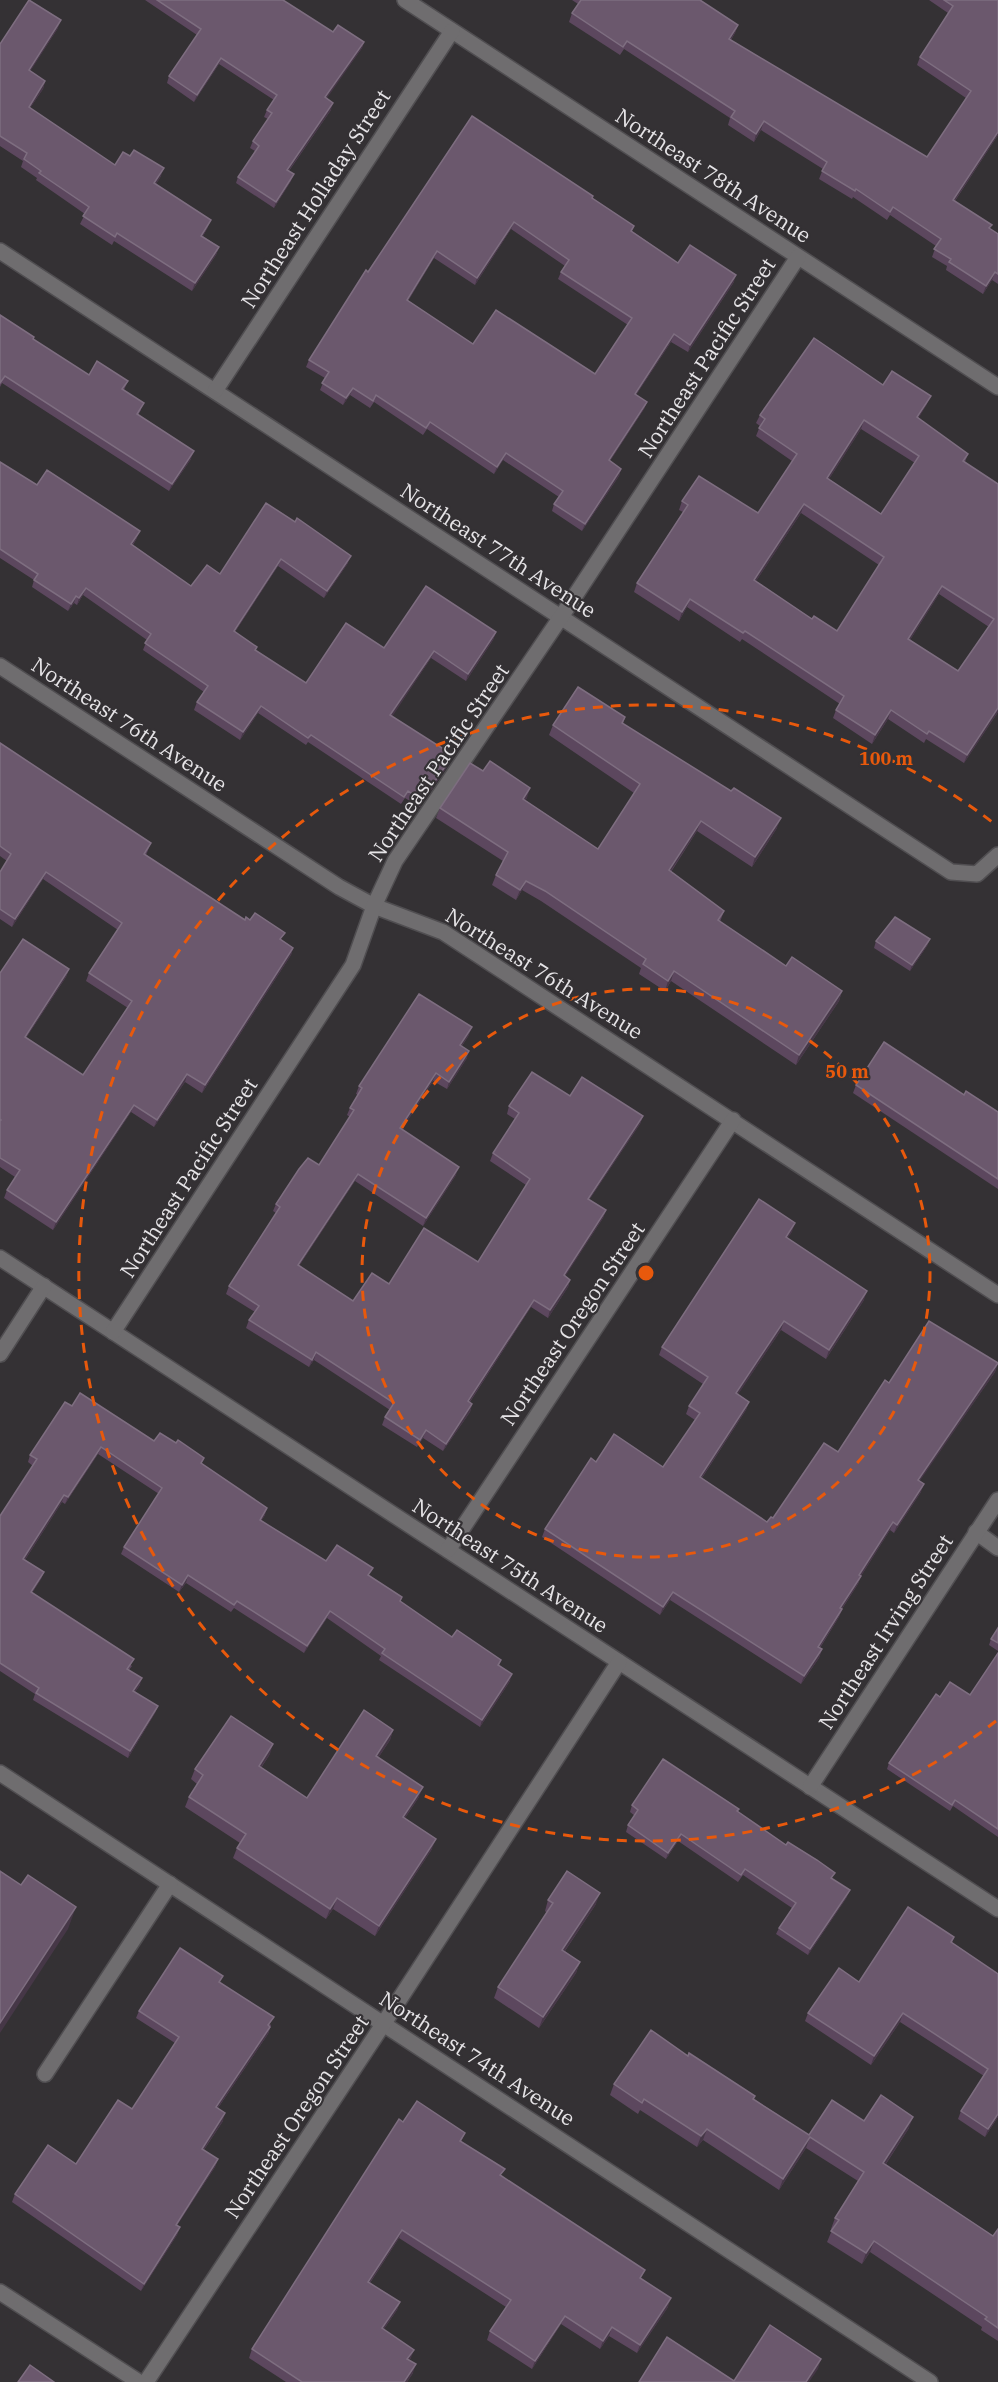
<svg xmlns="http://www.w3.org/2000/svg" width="998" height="2382" viewBox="0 0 998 2382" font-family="'IBM Plex Serif',serif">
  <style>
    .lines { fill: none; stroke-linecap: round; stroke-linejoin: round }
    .minor-casing { stroke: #504e51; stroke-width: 18 }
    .minor { stroke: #6f6d6f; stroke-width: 15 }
    .wall { fill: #5c475e; fill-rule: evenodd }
    .shaded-wall { fill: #463747 }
    .building { fill: #6b586d; stroke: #7e6e80; stroke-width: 1.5; fill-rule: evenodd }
    .ring { fill: none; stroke: #e8590c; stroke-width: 3; stroke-dasharray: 10 8 }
    .labels { text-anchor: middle; stroke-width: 4.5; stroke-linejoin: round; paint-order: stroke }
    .street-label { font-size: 21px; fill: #e6e4e7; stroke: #343134 }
    .centre { fill: #e8590c; stroke: #343134; stroke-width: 3 }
    .ring-label { font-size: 18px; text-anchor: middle; font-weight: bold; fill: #e8590c; stroke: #343134; stroke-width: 4.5; stroke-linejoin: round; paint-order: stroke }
  </style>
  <rect width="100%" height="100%" fill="#343134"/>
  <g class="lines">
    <defs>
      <g id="minor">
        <polyline points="405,0 998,387"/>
        <polyline points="0,251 951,872 977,874 998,855"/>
        <polyline points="215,391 452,31"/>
        <polyline points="0,666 339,887 374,906 443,932 998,1295"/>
        <polyline points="0,1258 998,1909"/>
        <polyline points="113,1332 353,965 374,906 395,861 561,617 798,257"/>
        <polyline points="0,1354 44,1286"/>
        <polyline points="976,1532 998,1548"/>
        <polyline points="448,1550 733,1120"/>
        <polyline points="0,1773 930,2382"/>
        <polyline points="810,1787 998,1500"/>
        <polyline points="45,2074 170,1884"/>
        <polyline points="0,2292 139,2382"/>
        <polyline points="146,2382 384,2023 619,1662"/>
      </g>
    </defs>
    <use href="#minor" class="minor-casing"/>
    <use href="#minor" class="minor"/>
  </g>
  <g class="wall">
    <polygon points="145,0 283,0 333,32 364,42 362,48 326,98 331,110 289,171 291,181 274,208 236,183 238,177 255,151 250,148 253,141 268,119 264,117 267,110 274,100 219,64 194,102 167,83 169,76 197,35"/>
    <polygon points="572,0 700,0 738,25 735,33 731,40 927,157 966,98 917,65 920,57 948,13 929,0 998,0 998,135 955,201 990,229 998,234 998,284 992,280 983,294 946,270 947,266 932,257 936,246 890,215 887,220 853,197 852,199 819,179 823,169 761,130 754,142 728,125 730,118 624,49 620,55 569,22 572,13 578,4"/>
    <polygon points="58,28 30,71 45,81 43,89 30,108 115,165 161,176 156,184 208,227 203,236 219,247 216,255 192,291 114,241 112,245 80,224 85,214 36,180 37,178 21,167 23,161 0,146 0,44"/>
    <path d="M 472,116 L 634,226 L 632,231 L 678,263 L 734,282 L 688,352 L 671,342 L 636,395 L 647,402 L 644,409 L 610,461 L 621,469 L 619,476 L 582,531 L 552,511 L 554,504 L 559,497 L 503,460 L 494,474 L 427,429 L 423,435 L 374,402 L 370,408 L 350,395 L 343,405 L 320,390 L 325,378 L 306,367 L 309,360 ZM 511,229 L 565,266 L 561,272 L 558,279 L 628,325 L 595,374 L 473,344 L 408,301 L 434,258 L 475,285 Z"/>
    <polygon points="0,315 33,339 89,375 128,381 124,390 141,410 138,415 191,459 169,491 2,383 0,387"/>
    <path d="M 883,385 L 927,404 L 918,418 L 968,454 L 965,462 L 998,484 L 998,712 L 964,763 L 926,739 L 924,743 L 888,719 L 872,744 L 833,718 L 836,710 L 840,704 L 742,639 L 740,642 L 687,607 L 679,621 L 634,592 L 637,583 L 683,512 L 679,510 L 682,501 L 758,513 L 792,461 L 756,436 L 760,426 L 756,423 L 760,415 ZM 861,429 L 915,463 L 881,514 L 829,479 ZM 801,513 L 879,565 L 837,631 L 812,619 L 756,581 ZM 939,594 L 989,627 L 958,671 L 910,640 Z"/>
    <polygon points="0,462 37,485 137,538 133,545 191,586 220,574 266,503 348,563 324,598 278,566 235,632 255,650 306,683 384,648 496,632 493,640 466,681 431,658 392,716 450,762 420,807 405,798 401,804 308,742 306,745 258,713 240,740 194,710 197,702 204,692 143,650 147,640 83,595 77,605 74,603 68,611 32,587 34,580 0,558"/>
    <polygon points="625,717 623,724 777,828 752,867 697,831 671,872 724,911 720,922 786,966 842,991 839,1001 796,1065 671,981 665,991 639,974 641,968 541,901 522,890 516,900 492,885 496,875 503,861 436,818 440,808 527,798 525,800 598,849 634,793 549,735 553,725"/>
    <polygon points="0,743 151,843 146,855 245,920 282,940 293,948 291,955 202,1093 185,1082 154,1127 131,1112 53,1230 4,1198 7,1190 15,1177 0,1167 0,973 69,969 66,977 26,1038 83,1075 128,1008 86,981 89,973 118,930 43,879 12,927 0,919 0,872 7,861 0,856"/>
    <polygon points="930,939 927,946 910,971 874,948 876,941"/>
    <polygon points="469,1035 462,1046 467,1058 447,1089 433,1081 402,1129 456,1175 423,1226 355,1181 299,1266 353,1301 389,1284 478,1262 526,1185 490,1161 493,1153 515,1119 507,1114 509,1106 570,1096 643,1116 640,1124 589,1200 606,1210 603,1218 565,1276 570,1280 568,1287 548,1318 531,1307 470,1402 472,1404 470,1412 443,1451 423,1438 417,1447 382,1425 385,1417 390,1410 314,1360 309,1367 246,1328 249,1320 255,1312 226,1294 229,1286 276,1213 273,1211 276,1204 319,1165 350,1117 347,1115 350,1108 358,1095 356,1094 359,1086"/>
    <polygon points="856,1085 964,1095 998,1112 998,1189 853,1093"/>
    <polygon points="792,1232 787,1238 864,1300 826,1359 781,1330 738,1394 749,1402 746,1410 702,1478 767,1522 773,1518 838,1452 889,1383 998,1363 995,1372 919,1481 921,1492 894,1533 890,1530 861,1576 858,1584 842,1609 839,1617 820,1648 822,1649 819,1658 801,1684 670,1600 660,1615 542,1537 545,1529 596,1462 663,1467 695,1420 686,1414 689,1406 703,1384 659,1355 662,1347"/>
    <polygon points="72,1406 154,1441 202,1464 265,1515 261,1521 326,1561 369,1576 400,1602 452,1637 501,1660 499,1666 510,1681 480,1727 379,1660 381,1656 327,1618 304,1653 234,1608 231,1612 186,1583 179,1592 121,1554 124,1547 159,1494 98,1454 65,1504 62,1502 25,1560 44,1572 41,1579 32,1593 132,1666 129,1670 140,1685 135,1692 158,1706 155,1713 128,1758 33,1700 35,1694 0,1671 0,1516 33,1466 28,1462 30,1455"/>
    <polygon points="998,1628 998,1651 989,1645 991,1639"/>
    <polygon points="998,1653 998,1837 953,1806 950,1811 887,1769 889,1763 940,1697 970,1695"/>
    <polygon points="393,1730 390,1740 378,1758 419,1797 405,1818 432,1849 375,1936 333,1909 326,1919 233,1858 237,1848 240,1843 185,1807 189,1797 197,1784 191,1779 195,1769 270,1754 261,1768 307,1798"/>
    <polygon points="632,1805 739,1809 738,1812 832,1879 847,1897 808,1955 776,1934 779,1928 792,1908 743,1875 738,1882 678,1841 666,1859 626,1832 628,1825 635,1816 630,1812"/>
    <polygon points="548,1900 596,1904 565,1951 580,1962 576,1973 539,2028 494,1998 498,1987 547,1913 545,1911"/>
    <polygon points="954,1937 952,1943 998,1974 998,2117 985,2137 958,2119 961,2111 984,2076 900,2022 871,2065 805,2021 808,2013 859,1982"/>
    <polygon points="220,1983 271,2025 268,2034 218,2108 223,2121 204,2150 218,2159 215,2167 177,2225 180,2227 177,2235 141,2291 12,2202 15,2194 76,2164 132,2109 175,2043 136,2018 139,2011"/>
    <polygon points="688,2056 809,2135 864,2121 909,2128 886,2164 993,2236 998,2229 998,2341 981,2330 982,2327 870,2252 862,2264 827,2242 832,2230 831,2229 835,2218 858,2181 806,2148 779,2190 703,2140 697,2147 640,2110 638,2114 610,2095 614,2084"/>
    <polygon points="403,2122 465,2133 461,2142 502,2176 642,2279 668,2307 637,2353 609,2336 600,2349 561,2324 532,2369 487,2340 490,2331 506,2307 399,2238 370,2283 400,2302 397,2310 384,2329 411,2358 409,2360 413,2373 407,2382 286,2382 249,2358 252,2349"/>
  </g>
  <g class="shaded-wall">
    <polygon points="61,20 58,28 26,78 29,70"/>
    <polygon points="738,25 735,33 726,47 729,39"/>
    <polygon points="364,42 362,48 323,104 325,97"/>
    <polygon points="221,58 219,64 194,102 197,95"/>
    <polygon points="45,81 43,89 26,114 29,107"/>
    <polygon points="333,103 331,110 285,176 287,170"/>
    <polygon points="764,121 761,130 754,142 756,134"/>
    <polygon points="998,132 998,135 950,208 953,200"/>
    <polygon points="164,168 161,176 152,191 154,183"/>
    <polygon points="294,174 291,181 274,208 276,202"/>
    <polygon points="211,220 208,227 199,243 201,236"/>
    <polygon points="514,222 511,229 475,285 477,278"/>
    <polygon points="219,247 216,255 192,291 195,283"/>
    <polygon points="437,251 434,258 404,307 407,300"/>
    <polygon points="995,272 992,280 983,294 986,286"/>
    <polygon points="736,275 734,282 688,352 690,345"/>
    <polygon points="674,334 671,342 632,401 635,394"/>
    <polygon points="353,388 350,395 343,405 346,398"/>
    <polygon points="931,396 927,404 914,426 917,417"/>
    <polygon points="647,402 644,409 606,467 609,460"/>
    <polygon points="864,420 861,429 824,487 827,478"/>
    <polygon points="194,451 191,459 169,491 172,484"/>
    <polygon points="506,453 503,460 494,474 497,467"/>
    <polygon points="621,469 619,476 582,531 585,524"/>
    <polygon points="804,504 801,513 751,589 754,580"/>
    <polygon points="140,531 137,538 128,551 131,544"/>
    <polygon points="351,556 348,563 324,598 327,591"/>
    <polygon points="281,559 278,566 231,638 234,631"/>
    <polygon points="942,586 939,594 905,648 908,639"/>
    <polygon points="86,588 83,595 77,605 79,598"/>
    <polygon points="76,596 74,603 68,611 71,604"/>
    <polygon points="690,599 687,607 679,621 682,612"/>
    <polygon points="496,632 493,640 466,681 468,674"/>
    <polygon points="434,651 431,658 388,723 390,715"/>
    <polygon points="261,706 258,713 240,740 243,732"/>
    <polygon points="998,708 998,712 964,763 967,755"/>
    <polygon points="891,710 888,719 872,744 875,735"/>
    <polygon points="453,755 450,762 420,807 422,800"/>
    <polygon points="530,788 527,798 519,809 523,799"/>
    <polygon points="781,818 777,828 752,867 755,857"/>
    <polygon points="701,821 697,831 665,880 669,870"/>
    <polygon points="46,872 43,879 12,927 15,919"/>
    <polygon points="526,881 522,890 516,900 520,890"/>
    <polygon points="930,939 927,946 910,971 912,965"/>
    <polygon points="293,948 291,955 202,1093 205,1085"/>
    <polygon points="69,969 66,977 22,1044 25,1037"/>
    <polygon points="674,971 671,981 665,991 668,981"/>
    <polygon points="842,991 839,1001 796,1065 799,1055"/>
    <polygon points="472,1027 469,1035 457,1053 460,1045"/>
    <polygon points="469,1051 467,1058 447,1089 449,1082"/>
    <polygon points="436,1073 433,1081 398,1136 400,1128"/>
    <polygon points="187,1074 185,1082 154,1127 157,1120"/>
    <polygon points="134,1105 131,1112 53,1230 56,1222"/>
    <polygon points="643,1116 640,1124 585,1206 588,1199"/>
    <polygon points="459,1167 456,1175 423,1226 426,1218"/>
    <polygon points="358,1174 355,1181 295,1272 298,1265"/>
    <polygon points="606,1210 603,1218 561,1283 564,1275"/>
    <polygon points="795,1223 792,1232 783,1245 786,1237"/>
    <polygon points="570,1280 568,1287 548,1318 550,1310"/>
    <polygon points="867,1291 864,1300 826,1359 829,1350"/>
    <polygon points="534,1300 531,1307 465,1409 468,1401"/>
    <polygon points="784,1321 781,1330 733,1402 736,1393"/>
    <polygon points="316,1352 314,1360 309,1367 312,1360"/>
    <polygon points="998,1363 995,1372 915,1488 918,1480"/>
    <polygon points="749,1402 746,1410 697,1485 700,1477"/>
    <polygon points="472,1404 470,1412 443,1451 446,1444"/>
    <polygon points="426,1430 423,1438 417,1447 420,1440"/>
    <polygon points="101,1447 98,1454 65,1504 68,1497"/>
    <polygon points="924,1484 921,1492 894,1533 897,1525"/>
    <polygon points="64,1495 62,1502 21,1566 23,1559"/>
    <polygon points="267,1508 265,1515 257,1527 260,1520"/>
    <polygon points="893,1522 890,1530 861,1576 858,1584 837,1616 840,1608 859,1575"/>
    <polygon points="44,1572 41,1579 28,1599 31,1592"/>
    <polygon points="188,1575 186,1583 179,1592 182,1585"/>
    <polygon points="673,1592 670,1600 660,1615 663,1607"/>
    <polygon points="842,1609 839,1617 815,1655 818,1647"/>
    <polygon points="330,1611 327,1618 304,1653 307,1646"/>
    <polygon points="822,1649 819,1658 801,1684 804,1676"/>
    <polygon points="512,1674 510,1681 480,1727 482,1720"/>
    <polygon points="142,1678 140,1685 131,1698 133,1691"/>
    <polygon points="158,1706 155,1713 128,1758 130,1751"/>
    <polygon points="393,1730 390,1740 372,1767 376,1756"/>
    <polygon points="273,1744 270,1754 255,1776 259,1766"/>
    <polygon points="423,1787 419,1797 399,1827 403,1817"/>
    <polygon points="681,1834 678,1841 666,1859 668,1853"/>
    <polygon points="436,1839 432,1849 375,1936 379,1926"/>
    <polygon points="850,1890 847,1897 808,1955 810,1949"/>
    <polygon points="600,1893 596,1904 558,1961 562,1950"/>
    <polygon points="337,1898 333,1909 326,1919 330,1909"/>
    <polygon points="76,1907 68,1929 0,2033 0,2023"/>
    <polygon points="580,1962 576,1973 539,2028 543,2017"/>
    <polygon points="903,2013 900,2022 871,2065 874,2056"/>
    <polygon points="270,2027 268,2034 213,2115 216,2107"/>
    <polygon points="225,2113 223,2121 199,2157 202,2149"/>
    <polygon points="998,2114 998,2117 985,2137 988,2129"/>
    <polygon points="913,2117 909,2128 879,2174 883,2163"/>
    <polygon points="707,2129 703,2140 697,2147 701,2136"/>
    <polygon points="810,2137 806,2148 779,2190 783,2179"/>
    <polygon points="218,2159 215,2167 173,2232 176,2225"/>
    <polygon points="180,2227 177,2235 141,2291 144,2284"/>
    <polygon points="402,2230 399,2238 365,2290 368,2282"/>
    <polygon points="874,2241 870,2252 862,2264 866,2253"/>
    <polygon points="671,2298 668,2307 637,2353 640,2345"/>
    <polygon points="400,2302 397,2310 379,2336 382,2328"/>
    <polygon points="565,2316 561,2324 532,2369 535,2361"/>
    <polygon points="612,2327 609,2336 600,2349 603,2341"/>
    <polygon points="414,2350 411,2358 404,2367 407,2359"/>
    <polygon points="821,2359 818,2369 809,2382 806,2382"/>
    <polygon points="416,2364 413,2373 407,2382 404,2382"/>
  </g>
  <g class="building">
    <polygon points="29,0 61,20 29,70 45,81 29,107 115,165 123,152 130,156 134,150 164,168 154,183 211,220 201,236 219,247 195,283 117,233 115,237 83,216 89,207 39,173 41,171 24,159 27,153 0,136 0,44"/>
    <polygon points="157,0 283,0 333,32 338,25 364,42 325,97 333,103 287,170 294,174 276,202 238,177 259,146 253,141 272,113 267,110 277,95 221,58 197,95 169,76 201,29"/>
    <polygon points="581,0 700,0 738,25 729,39 927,157 971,91 920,57 953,6 944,0 998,0 998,132 953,200 992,225 989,228 998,234 998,274 995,272 986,286 949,262 951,259 934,249 941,239 893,207 890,212 856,189 855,191 822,171 827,162 764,121 756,134 731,117 735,111 627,41 623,47 572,13"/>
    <path d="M 472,116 L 593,196 L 592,198 L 634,226 L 631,231 L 678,263 L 690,245 L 736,275 L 690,345 L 674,334 L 635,394 L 647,402 L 609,460 L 621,469 L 585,524 L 554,504 L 563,491 L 506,453 L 497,467 L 430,422 L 426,428 L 376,395 L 373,401 L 353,388 L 346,398 L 322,383 L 329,372 L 309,360 L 366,270 L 368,272 ZM 514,222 L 569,260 L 561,272 L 632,318 L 595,374 L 496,310 L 473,344 L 407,300 L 437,251 L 477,278 Z"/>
    <polygon points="0,315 34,337 33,339 89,375 97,361 128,381 122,389 144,403 137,414 194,451 172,484 5,376 0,383"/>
    <path d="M 814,338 L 883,385 L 892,371 L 931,396 L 917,417 L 968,454 L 963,461 L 998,484 L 998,708 L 967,755 L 929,731 L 927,734 L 891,710 L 875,735 L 836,710 L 844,696 L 745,631 L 743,633 L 690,599 L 682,612 L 637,583 L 688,505 L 682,501 L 699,476 L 758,513 L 797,454 L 759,428 L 765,419 L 760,415 ZM 864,420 L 919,456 L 881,514 L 827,478 ZM 804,504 L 884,557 L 837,631 L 814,616 L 812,619 L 754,580 ZM 942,586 L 994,619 L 958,671 L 908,639 Z"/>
    <polygon points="0,462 37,485 47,470 140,531 131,544 191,586 207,565 220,574 266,503 295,522 297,518 351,556 327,591 281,559 234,631 257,647 255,650 306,683 346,623 384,648 426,586 496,632 468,674 434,651 390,715 453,755 422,800 408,791 404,797 311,735 308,738 261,706 243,732 197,702 208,686 145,643 151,634 86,588 79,598 76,596 71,604 34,580 38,574 0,549"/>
    <polygon points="578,687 625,717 622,723 731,791 734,788 781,818 755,857 701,821 669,870 724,911 718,920 786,966 792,957 842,991 799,1055 674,971 668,981 643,964 646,959 545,891 526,881 520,890 496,875 508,852 440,808 470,763 483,771 490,761 530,788 523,799 598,849 640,784 553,725"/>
    <polygon points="0,743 151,843 144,854 245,920 246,917 250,920 255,913 285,933 280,939 293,948 205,1085 187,1074 157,1120 134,1105 56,1222 7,1190 20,1170 0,1158 0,1121 1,1120 0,1119 0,973 23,939 69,969 25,1037 83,1075 132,1001 89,973 122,923 46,872 15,919 0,909 0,872 11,854 0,846"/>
    <polygon points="895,917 930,939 912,965 876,941"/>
    <polygon points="419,994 472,1027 460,1045 469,1051 449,1082 436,1073 400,1128 459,1167 426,1218 358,1174 298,1265 353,1301 372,1273 389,1284 424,1228 478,1262 530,1179 493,1153 519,1113 509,1106 532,1072 570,1096 582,1077 643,1116 588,1199 606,1210 564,1275 570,1280 550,1310 534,1300 468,1401 472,1404 446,1444 426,1430 420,1440 385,1417 394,1403 316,1352 312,1360 249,1320 259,1306 229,1286 280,1207 276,1204 299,1169 308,1158 319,1165 354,1110 350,1108 362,1088 359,1086"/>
    <polygon points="884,1042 964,1095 966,1091 998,1112 998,1179 856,1085"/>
    <polygon points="759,1199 795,1223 786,1237 867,1291 829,1350 784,1321 736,1393 749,1402 700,1477 767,1522 771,1517 773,1518 824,1443 838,1452 885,1380 889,1383 929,1321 998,1363 918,1480 924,1484 897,1525 893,1522 859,1575 861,1576 840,1608 842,1609 818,1647 822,1649 804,1676 673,1592 663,1607 545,1529 591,1458 596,1462 614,1434 663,1467 700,1413 689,1406 708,1377 662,1347"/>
    <polygon points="80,1393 154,1441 160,1433 176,1443 178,1440 204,1458 201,1463 267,1508 260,1520 326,1561 337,1545 373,1568 368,1575 402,1597 400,1601 452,1637 457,1630 501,1660 498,1665 512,1674 482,1720 382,1653 385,1649 330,1611 307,1646 237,1601 234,1605 188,1575 182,1585 124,1547 162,1488 101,1447 68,1497 64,1495 23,1559 44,1572 31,1592 134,1659 127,1669 142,1678 133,1691 158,1706 130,1751 36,1693 39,1688 0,1663 0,1516 37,1459 30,1455 65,1402 72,1406"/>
    <polygon points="998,1628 998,1643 991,1639"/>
    <polygon points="998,1653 998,1829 955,1800 952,1805 889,1763 936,1694 940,1697 950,1682 970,1695"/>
    <polygon points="364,1710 393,1730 376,1756 423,1787 403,1817 436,1839 379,1926 337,1898 330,1909 237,1848 246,1834 189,1797 203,1775 195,1769 231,1716 273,1744 259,1766 307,1798"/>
    <polygon points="663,1759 739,1809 737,1811 786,1845 788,1842 817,1860 835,1873 831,1878 850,1890 810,1949 779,1928 796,1903 745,1869 741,1875 681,1834 668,1853 628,1825 638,1810 632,1805"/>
    <polygon points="0,1871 21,1885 28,1875 76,1907 0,2023"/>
    <polygon points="567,1871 600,1893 562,1950 580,1962 543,2017 498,1987 553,1903 548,1900"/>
    <polygon points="908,1907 954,1937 951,1942 998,1974 998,2114 988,2129 961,2111 988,2069 903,2013 874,2056 808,2013 839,1968 859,1982"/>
    <polygon points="180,1948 223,1976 219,1982 274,2017 268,2025 270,2027 216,2107 225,2113 202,2149 218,2159 176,2225 180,2227 144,2284 15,2194 48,2145 76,2164 118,2100 132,2109 179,2037 139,2011"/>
    <polygon points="651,2030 688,2056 689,2053 755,2096 753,2099 809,2135 832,2100 864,2121 881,2095 913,2117 883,2163 993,2236 998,2229 998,2328 985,2319 987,2317 874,2241 866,2253 831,2231 839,2220 835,2218 864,2172 810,2137 783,2179 707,2129 701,2136 644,2099 642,2103 614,2084"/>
    <polygon points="417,2101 465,2133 460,2141 505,2169 500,2175 645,2270 640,2278 671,2298 640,2345 612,2327 603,2341 565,2316 535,2361 490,2331 511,2300 402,2230 368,2282 400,2302 382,2328 414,2350 407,2359 416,2364 404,2382 405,2382 302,2382 252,2349 399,2119 403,2122"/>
    <polygon points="770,2325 821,2359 806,2382 639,2382 667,2337 734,2381"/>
    <polygon points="30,2365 54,2382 18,2382"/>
  </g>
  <g class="ring">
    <circle cx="646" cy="1273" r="284"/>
    <path d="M996 1721A568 568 0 1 1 996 825"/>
  </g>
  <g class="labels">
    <g class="street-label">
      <text transform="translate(713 176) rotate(33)" y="7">Northeast 78th Avenue</text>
      <text transform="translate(316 199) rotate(-57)" y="7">Northeast Holladay Street</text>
      <text transform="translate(707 358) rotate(-57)" y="7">Northeast Pacific Street</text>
      <text transform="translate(498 551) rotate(33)" y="7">Northeast 77th Avenue</text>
      <text transform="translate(129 725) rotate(33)" y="7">Northeast 76th Avenue</text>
      <text transform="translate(439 763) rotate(-56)" y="7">Northeast Pacific Street</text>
      <text transform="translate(544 974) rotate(32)" y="7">Northeast 76th Avenue</text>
      <text transform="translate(189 1178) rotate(-57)" y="7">Northeast Pacific Street</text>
      <text transform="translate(573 1324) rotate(-56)" y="7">Northeast Oregon Street</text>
      <text transform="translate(510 1566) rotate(33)" y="7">Northeast 75th Avenue</text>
      <text transform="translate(886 1632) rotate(-57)" y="7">Northeast Irving Street</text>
      <text transform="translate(477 2059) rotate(33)" y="7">Northeast 74th Avenue</text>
      <text transform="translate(297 2117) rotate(-56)" y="7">Northeast Oregon Street</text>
    </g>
  </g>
  <circle cx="646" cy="1273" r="9" class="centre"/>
  <g class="ring-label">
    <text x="886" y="765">100 m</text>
    <text x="847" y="1078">50 m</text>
  </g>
</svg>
